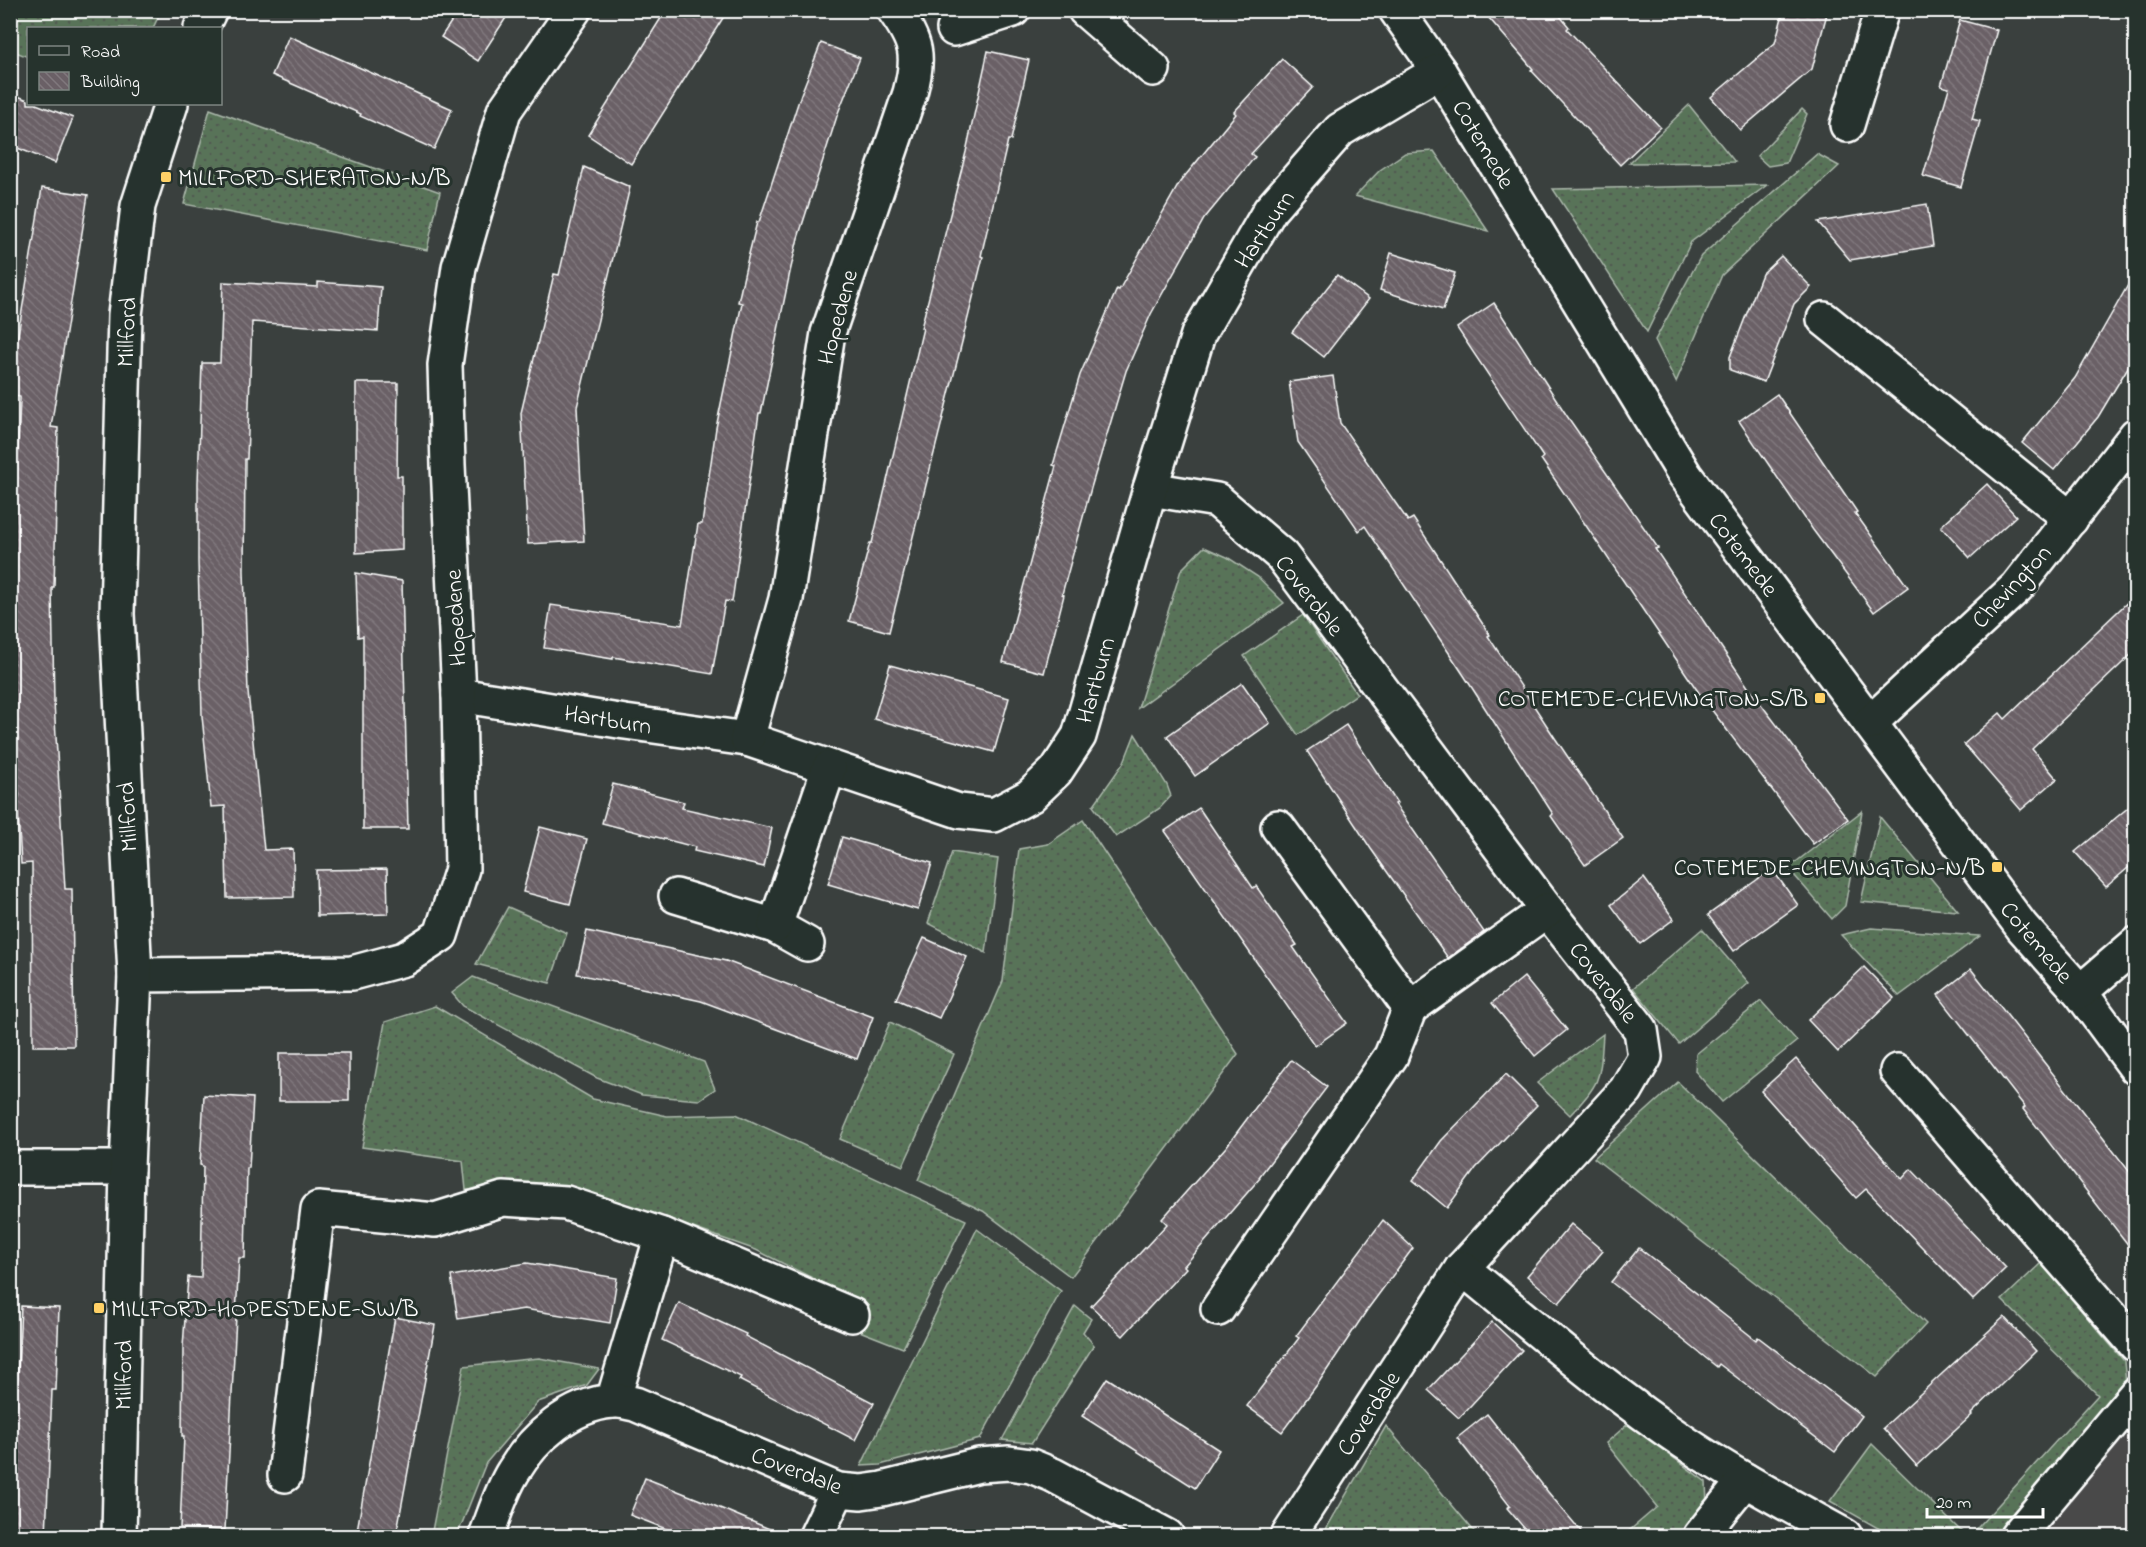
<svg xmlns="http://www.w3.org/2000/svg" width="2146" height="1547" viewBox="0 0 2146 1547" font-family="'Indie Flower',sans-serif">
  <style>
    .built { fill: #484a4a }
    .grass { fill: url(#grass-dots); stroke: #acb9ac; stroke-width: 1.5 }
    .building { fill: url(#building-back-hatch); stroke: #fff; stroke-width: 1.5 }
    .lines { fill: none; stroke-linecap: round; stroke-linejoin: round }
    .minor-casing { stroke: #fff; stroke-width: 38 }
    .minor { stroke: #26332d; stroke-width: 33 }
    .poi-dot { fill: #ffd166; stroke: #26332d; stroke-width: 2 }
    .labels { text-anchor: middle; stroke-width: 6; stroke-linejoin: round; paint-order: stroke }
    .street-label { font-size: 24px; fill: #fff; stroke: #26332d }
    .poi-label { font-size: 24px; fill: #fff; stroke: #26332d; text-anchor: start }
  </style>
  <defs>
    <pattern id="grass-dots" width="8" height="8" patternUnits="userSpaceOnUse" patternTransform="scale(1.5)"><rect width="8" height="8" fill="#597359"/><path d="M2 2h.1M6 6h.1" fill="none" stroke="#515a51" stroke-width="1.8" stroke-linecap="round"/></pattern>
    <pattern id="building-back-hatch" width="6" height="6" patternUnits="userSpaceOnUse" patternTransform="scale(1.5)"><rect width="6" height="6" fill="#6a6066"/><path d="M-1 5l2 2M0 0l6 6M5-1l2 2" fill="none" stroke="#80787d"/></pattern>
  </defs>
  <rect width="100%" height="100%" fill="#3a403e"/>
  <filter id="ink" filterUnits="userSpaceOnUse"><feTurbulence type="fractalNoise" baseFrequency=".0167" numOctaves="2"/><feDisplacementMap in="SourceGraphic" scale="12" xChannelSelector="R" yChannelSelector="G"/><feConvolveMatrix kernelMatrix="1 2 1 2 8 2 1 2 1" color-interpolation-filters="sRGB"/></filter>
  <g filter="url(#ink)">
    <polygon class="built" points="2135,1425 2135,1536 2037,1536"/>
    <g class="grass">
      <polygon points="10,11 11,10 161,11 153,28 28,28 28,57 11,50"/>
      <polygon points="1689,105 1735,162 1629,163"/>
      <polygon points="210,109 440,192 427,250 184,204"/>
      <polygon points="1802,109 1807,114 1786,163 1768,166 1757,156"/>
      <polygon points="1434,151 1488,231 1355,196 1380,170 1405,153"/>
      <polygon points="1817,154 1839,166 1722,275 1676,382 1655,340 1701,256"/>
      <polygon points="1767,185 1691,242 1647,332 1553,189"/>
      <polygon points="1204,547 1227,557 1258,577 1284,603 1138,708 1181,570"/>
      <polygon points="1303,615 1357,694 1298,735 1244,656"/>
      <polygon points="1135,734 1167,785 1171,796 1160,808 1116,837 1093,806 1124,762"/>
      <polygon points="1862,811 1845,906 1832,919 1788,868"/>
      <polygon points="1880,817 1958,911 1861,902"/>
      <polygon points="1083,820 1238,1054 1071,1277 983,1211 918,1180 1003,981 1019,849 1048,844"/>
      <polygon points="952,852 998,859 986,953 928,923"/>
      <polygon points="508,907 567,933 550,983 476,964"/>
      <polygon points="1871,928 1980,936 1899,996 1841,935"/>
      <polygon points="1702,929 1749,983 1679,1044 1633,988"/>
      <polygon points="473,977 704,1062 715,1089 699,1100 642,1095 597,1078 463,1006 452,993"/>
      <polygon points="1761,1001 1797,1041 1722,1102 1695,1071 1696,1054"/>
      <polygon points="435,1006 593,1099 667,1116 736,1114 966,1220 903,1348 857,1330 869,1306 756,1250 630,1206 539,1185 466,1190 463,1161 362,1147 385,1022"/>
      <polygon points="890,1022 954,1054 903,1166 840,1139"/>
      <path d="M 1603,1034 C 1600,1078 1602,1082 1570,1115 L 1537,1083 Z"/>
      <polygon points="1678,1082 1926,1324 1877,1377 1594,1158"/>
      <polygon points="977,1229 1061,1291 980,1439 880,1465 861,1466"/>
      <polygon points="2041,1263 2124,1361 2126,1384 1997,1536 1970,1536 2098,1395 2002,1300"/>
      <polygon points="1075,1306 1091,1319 1083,1332 1094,1345 1032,1443 1002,1440"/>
      <polygon points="539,1358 599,1369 587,1385 538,1402 486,1463 457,1536 431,1536 464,1366"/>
      <polygon points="1628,1424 1706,1482 1707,1505 1680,1536 1623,1536 1657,1507 1606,1443"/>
      <polygon points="1386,1426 1478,1536 1322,1536"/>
      <polygon points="1872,1444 1966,1536 1892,1536 1830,1501"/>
    </g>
    <g class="building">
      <polygon points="459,10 511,10 478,61 441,37"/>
      <polygon points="666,10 728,10 631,164 588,135"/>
      <polygon points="1482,10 1555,10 1569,27 1567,29 1660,127 1620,165 1531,70 1533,69"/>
      <polygon points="1784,10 1828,10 1812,69 1740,130 1711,97 1775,43"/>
      <polygon points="1960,20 1997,30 1972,119 1980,121 1961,187 1923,176 1949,88 1941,86"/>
      <polygon points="289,36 452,109 434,149 360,116 361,114 272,75"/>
      <polygon points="821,43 860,58 838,113 798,238 790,272 761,413 759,413 732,602 725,601 712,674 613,657 613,659 544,648 551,605 682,625 698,524 702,524 716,428 742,303 738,302 747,262 757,222 759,222 801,94"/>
      <polygon points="988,51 1029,60 1011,140 1008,140 981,256 983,257 963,338 889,632 849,621 870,543 872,543 886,485 923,328 921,328 966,152"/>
      <polygon points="1282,59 1313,87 1251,154 1255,157 1204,219 1151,314 1126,371 1091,488 1062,594 1064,595 1044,673 1003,662 1056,466 1053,465 1080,375 1117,289 1119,290 1180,182 1236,114 1234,112"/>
      <polygon points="10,93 28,100 28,104 36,104 73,118 55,163 10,145"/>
      <polygon points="584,167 630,187 577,407 584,541 528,544 521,413 554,274 559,275"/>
      <polygon points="42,188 88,195 51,427 58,428 54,587 52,587 54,702 65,889 72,889 74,1046 33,1046 32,863 21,864 17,797 19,797 14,705 11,586 13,519 15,519 20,397 10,395 10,384"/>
      <polygon points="1927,204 1933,246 1886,254 1850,260 1818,222"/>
      <polygon points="1391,253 1455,273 1443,310 1380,290"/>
      <polygon points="1781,256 1811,287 1794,304 1764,382 1730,370 1730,357 1762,274"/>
      <polygon points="2136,271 2136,354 2098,417 2054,470 2022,443 2075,378"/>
      <polygon points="1337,275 1369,299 1324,357 1292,332"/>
      <polygon points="223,282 318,287 318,282 381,287 378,331 252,322 247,459 245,459 244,571 248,692 264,850 293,849 294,897 227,898 225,806 211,807 202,716 198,561 198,483 202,363 220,363"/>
      <polygon points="1494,303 1567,416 1658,548 1655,549 1748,687 1848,819 1813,844 1699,693 1541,459 1543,457 1457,328"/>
      <polygon points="1333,376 1340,423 1408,521 1413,518 1490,635 1488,636 1555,738 1623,838 1585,865 1551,816 1553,814 1465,677 1365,526 1359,531 1298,442 1289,382"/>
      <polygon points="356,383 398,383 397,476 402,476 402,550 356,553"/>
      <polygon points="1777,394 1857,512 1855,513 1908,587 1874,612 1813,530 1739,421"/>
      <polygon points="1987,484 2016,516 1970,558 1941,526"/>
      <polygon points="356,573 402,581 408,829 363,829 363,636 358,637"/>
      <polygon points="2136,594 2136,650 2032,749 2057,779 2021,810 1964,744 2000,713 2005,719"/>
      <polygon points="890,665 1009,698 994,752 874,719"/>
      <polygon points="1242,683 1270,723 1195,776 1167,736"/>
      <polygon points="1346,725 1397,803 1395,804 1484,932 1448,958 1371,849 1307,751"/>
      <polygon points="613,784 684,802 682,808 772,828 764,867 694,851 695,847 602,823"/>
      <polygon points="2136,801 2136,861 2106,887 2075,852"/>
      <polygon points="1199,808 1253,888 1256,886 1297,945 1293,947 1347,1023 1315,1046 1165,831"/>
      <polygon points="540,827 587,839 570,904 523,892"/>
      <polygon points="842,837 932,863 918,910 828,884"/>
      <polygon points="387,869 388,914 317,916 316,870"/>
      <polygon points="1772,869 1798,905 1734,951 1708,915"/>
      <polygon points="1644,878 1674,919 1640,944 1611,905"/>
      <polygon points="587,931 726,961 873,1017 857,1059 701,1001 577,974"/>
      <polygon points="924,938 967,957 939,1018 896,999"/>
      <polygon points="1864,967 1894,998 1838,1052 1808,1020"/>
      <polygon points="1971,969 2136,1180 2136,1255 2023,1109 2025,1107 1938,995"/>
      <polygon points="1524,977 1567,1030 1535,1056 1492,1003"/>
      <rect x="279" y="1053" width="70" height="48"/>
      <polygon points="1796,1059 1902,1179 1911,1169 2006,1268 1973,1300 1866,1189 1856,1198 1761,1091"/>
      <polygon points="1291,1060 1327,1087 1259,1177 1260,1178 1184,1266 1186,1268 1123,1336 1091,1306 1167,1224 1162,1219 1226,1147"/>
      <polygon points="1506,1074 1537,1105 1476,1168 1447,1208 1413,1180 1441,1141"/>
      <polygon points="204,1095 253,1098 249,1168 247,1168 245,1258 239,1258 225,1530 180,1528 184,1436 182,1436 183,1347 188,1277 201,1278 203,1166 200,1165"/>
      <polygon points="1383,1220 1413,1248 1367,1310 1319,1382 1282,1432 1247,1406 1299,1338 1296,1336"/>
      <polygon points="1571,1224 1603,1251 1559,1303 1527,1276"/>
      <polygon points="1639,1248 1756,1340 1758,1337 1862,1416 1835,1452 1719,1364 1717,1367 1611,1282"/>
      <polygon points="527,1263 617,1278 610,1323 524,1309 458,1319 451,1276"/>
      <polygon points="679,1303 746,1334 745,1336 874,1403 855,1440 739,1380 741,1377 662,1340"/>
      <polygon points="21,1306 59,1308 56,1390 52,1390 46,1536 10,1536 10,1410 16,1410"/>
      <polygon points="395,1317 435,1325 396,1536 356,1536"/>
      <polygon points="2004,1317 2036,1351 1971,1414 1972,1415 1917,1466 1883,1428"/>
      <polygon points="1492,1322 1522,1350 1459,1418 1428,1390"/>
      <polygon points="1107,1378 1219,1450 1195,1488 1082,1416"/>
      <polygon points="1487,1414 1548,1492 1585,1536 1531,1536 1507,1508 1510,1506 1457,1438"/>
      <polygon points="645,1478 708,1503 786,1536 684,1536 630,1515"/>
    </g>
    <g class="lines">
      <defs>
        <g id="minor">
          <polyline points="1085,10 1153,69"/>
          <polyline points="1396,10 1439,71 1685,475 2022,927 2080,992 2136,1068"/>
          <polyline points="201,28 210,10"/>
          <polyline points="954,29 1013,10"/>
          <polyline points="1847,125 1882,10"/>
          <polyline points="1824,319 2071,519"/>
          <polyline points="1150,489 1217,500 1282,556 1547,910 1641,1030 1645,1057 1626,1090 1462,1268 1288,1536"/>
          <polyline points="459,695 625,722 747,739 959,811 994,815 1030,796 1056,771 1079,736 1150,489 1198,335 1270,210 1340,130 1439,71"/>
          <polyline points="1870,723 2017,587 2136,435"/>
          <path d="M 747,739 L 786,599 L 828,333 L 910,93 C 920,56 917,42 894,10"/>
          <polyline points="1278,827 1410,1008 1547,910"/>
          <polyline points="676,896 775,926 807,944"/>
          <polyline points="775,926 829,768"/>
          <polyline points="135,975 352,973 404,959 441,935 462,869 459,695 448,465 445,365 459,267 504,111 574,10"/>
          <polyline points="2080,992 2136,944"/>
          <polyline points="1897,1071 2136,1345"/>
          <polyline points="10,1168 127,1168"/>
          <path d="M 1462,1268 C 1535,1327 1606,1390 1684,1442 C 1736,1477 1791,1506 1845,1536"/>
          <polyline points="1218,1309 1391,1056 1410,1008"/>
          <polyline points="613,1401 662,1235"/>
          <polyline points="285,1475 318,1209 435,1220 503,1199 566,1203 662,1235 852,1315"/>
          <polyline points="119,1536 127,1168 135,975 117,614 125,315 138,206 171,104"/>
          <path d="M 486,1536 C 494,1516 501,1491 513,1472 C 534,1437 570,1405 612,1401 C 619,1400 628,1403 635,1404 L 838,1490 L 861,1492 L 882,1489 L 979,1465 L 1009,1463 L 1031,1466 L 1053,1475 L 1167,1536"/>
          <polyline points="816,1536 838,1490"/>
          <polyline points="1700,1536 1745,1480"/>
          <polyline points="2017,1536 2136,1394"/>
        </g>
      </defs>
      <use href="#minor" class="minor-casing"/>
      <use href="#minor" class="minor"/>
    </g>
  </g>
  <g class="poi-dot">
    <rect x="160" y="171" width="12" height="12" rx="3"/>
    <rect x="1814" y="692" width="12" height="12" rx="3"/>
    <rect x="1991" y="861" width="12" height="12" rx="3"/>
    <rect x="93" y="1302" width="12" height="12" rx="3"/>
  </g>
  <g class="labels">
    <g class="street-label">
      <text transform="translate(1484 144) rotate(59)" y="8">Cotemede</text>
      <text transform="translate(1264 229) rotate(-56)" y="8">Hartburn</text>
      <text transform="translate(837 317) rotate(-75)" y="8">Hopedene</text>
      <text transform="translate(126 332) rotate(-87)" y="8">Millford</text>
      <text transform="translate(1744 554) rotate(53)" y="8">Cotemede</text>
      <text transform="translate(2011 586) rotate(-47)" y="8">Chevington</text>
      <text transform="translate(1310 595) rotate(52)" y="8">Coverdale</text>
      <text transform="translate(455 618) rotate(-93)" y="8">Hopedene</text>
      <text transform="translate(1095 680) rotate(-74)" y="8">Hartburn</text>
      <text transform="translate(608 719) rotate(9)" y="8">Hartburn</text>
      <text transform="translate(127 817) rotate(-93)" y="8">Millford</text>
      <text transform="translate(2037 942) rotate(50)" y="8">Cotemede</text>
      <text transform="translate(1604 982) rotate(52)" y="8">Coverdale</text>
      <text transform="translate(123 1375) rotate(-89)" y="8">Millford</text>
      <text transform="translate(1368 1413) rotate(-57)" y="8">Coverdale</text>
      <text transform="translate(797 1470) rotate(21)" y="8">Coverdale</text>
    </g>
    <g class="poi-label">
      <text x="178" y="185">MILLFORD-SHERATON-N/B</text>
      <text x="1808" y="706" text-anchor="end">COTEMEDE-CHEVINGTON-S/B</text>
      <text x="1985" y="875" text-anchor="end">COTEMEDE-CHEVINGTON-N/B</text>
      <text x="111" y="1316">MILLFORD-HOPESDENE-SW/B</text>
    </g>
  </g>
  <rect width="2146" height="1547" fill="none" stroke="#26332d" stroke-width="36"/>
  <rect x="18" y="18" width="2110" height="1511" fill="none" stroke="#fff" stroke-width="2" filter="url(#ink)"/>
  <rect x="27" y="27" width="195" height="78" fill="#26332d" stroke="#7d8581" stroke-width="1.5"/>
  <rect x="39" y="46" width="30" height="9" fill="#26332d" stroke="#7d8581" stroke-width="1.5"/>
  <text x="81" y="57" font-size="18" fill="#ffffff">Road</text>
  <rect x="39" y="72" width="30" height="18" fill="url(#building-back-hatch)" stroke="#7d8581" stroke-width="1.5"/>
  <text x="81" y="87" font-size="18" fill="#ffffff">Building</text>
  <path d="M1927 1508v9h116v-9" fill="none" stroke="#ffffff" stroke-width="3"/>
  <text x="1936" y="1508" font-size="18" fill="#ffffff" stroke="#26332d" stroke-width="4.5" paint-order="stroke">20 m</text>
</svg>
